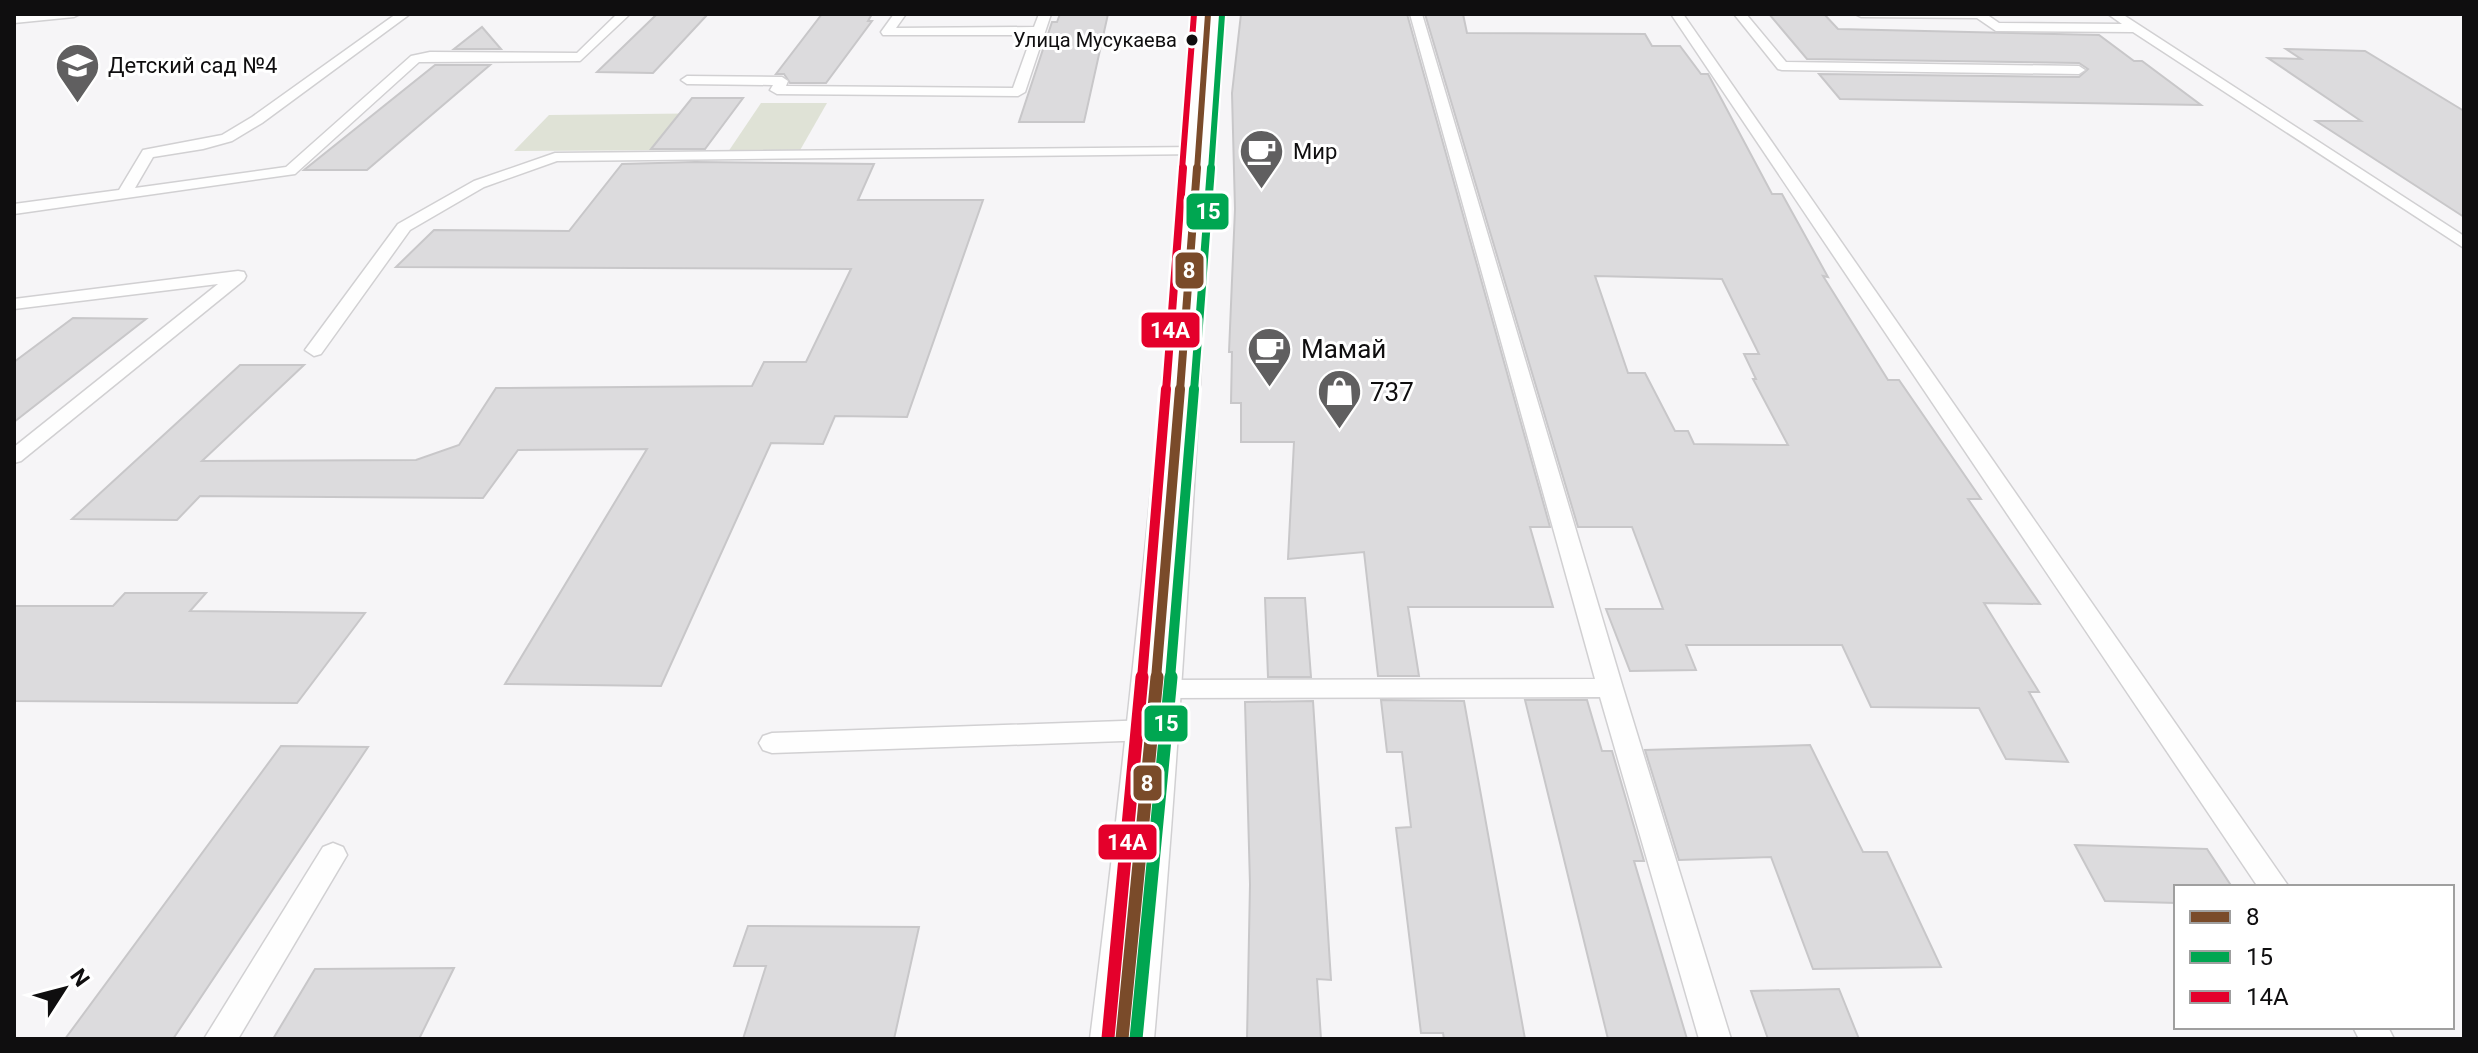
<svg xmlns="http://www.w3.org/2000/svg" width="2478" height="1053" viewBox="0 0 2478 1053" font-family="Roboto,sans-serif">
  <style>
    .green { fill: #dfe2d6 }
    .building { fill: #dcdbdd; stroke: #c8c7c9; stroke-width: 2; fill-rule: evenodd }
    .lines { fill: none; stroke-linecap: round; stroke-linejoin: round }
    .service-casing { stroke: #d1d0d2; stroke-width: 3 }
    .tertiary-casing { stroke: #d1d0d2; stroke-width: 3 }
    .service { fill: #fefefe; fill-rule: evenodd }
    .tertiary { fill: #fefefe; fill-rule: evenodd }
    .bus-1-far3-casing { stroke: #fff; stroke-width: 10 }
    .bus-1-far2-casing { stroke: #fff; stroke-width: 13 }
    .bus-1-far1-casing { stroke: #fff; stroke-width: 16 }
    .bus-1-casing { stroke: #fff; stroke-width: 19 }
    .bus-2-far3-casing { stroke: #fff; stroke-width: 10 }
    .bus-2-far2-casing { stroke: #fff; stroke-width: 13 }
    .bus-2-far1-casing { stroke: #fff; stroke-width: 16 }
    .bus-2-casing { stroke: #fff; stroke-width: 19 }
    .bus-3-far3-casing { stroke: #fff; stroke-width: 10 }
    .bus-3-far2-casing { stroke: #fff; stroke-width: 13 }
    .bus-3-far1-casing { stroke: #fff; stroke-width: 16 }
    .bus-3-casing { stroke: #fff; stroke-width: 19 }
    .bus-1-far3 { stroke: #7a4b2a; stroke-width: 6 }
    .bus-1-far2 { stroke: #7a4b2a; stroke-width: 8 }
    .bus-1-far1 { stroke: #7a4b2a; stroke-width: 10 }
    .bus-1 { stroke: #7a4b2a; stroke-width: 13 }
    .bus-2-far3 { stroke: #00a651; stroke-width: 6 }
    .bus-2-far2 { stroke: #00a651; stroke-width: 8 }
    .bus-2-far1 { stroke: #00a651; stroke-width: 10 }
    .bus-2 { stroke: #00a651; stroke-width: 13 }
    .bus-3-far3 { stroke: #e4002b; stroke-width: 6 }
    .bus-3-far2 { stroke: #e4002b; stroke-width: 8 }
    .bus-3-far1 { stroke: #e4002b; stroke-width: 10 }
    .bus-3 { stroke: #e4002b; stroke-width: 13 }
    .bus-dot { fill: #0f0e0f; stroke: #fff; stroke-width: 3 }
    .labels { text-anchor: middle; stroke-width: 6; stroke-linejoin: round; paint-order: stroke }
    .far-bus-label { font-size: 20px; fill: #0f0e0f; stroke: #fff; text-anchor: end }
    .far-poi-label { font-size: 22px; fill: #0f0e0f; stroke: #fff; text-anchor: start }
    .poi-label { font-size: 26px; fill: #0f0e0f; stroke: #fff; text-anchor: start }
    .line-badge { stroke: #fff; stroke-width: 3 }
    .badge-label { font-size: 22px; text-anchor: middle; font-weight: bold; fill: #fff }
  </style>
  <rect width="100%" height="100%" fill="#f6f5f7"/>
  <g class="green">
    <polygon points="761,103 827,103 799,152 728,152"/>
    <polygon points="730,113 705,150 514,151 549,115"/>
  </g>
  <g class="building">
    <polygon points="657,14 708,14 653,73 597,72"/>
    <polygon points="822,14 872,14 868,21 872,21 826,83 790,83 784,74 776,74"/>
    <polygon points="1060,14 1108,14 1084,122 1019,122 1052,22 1057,22"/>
    <polygon points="1241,14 1407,14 1550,527 1530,527 1553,607 1408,607 1419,676 1378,676 1364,552 1288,559 1294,442 1241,442 1241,403 1231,403 1232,352 1229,352 1235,209 1232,93"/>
    <path d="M 1425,14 L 1463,14 L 1467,33 L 1645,34 L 1652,46 L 1680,46 L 1701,74 L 1708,74 L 1772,194 L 1782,194 L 1828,277 L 1823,276 L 1888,380 L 1899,380 L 1981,499 L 1968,499 L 2040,604 L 1984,603 L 2039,692 L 2029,692 L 2068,762 L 2006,759 L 1979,708 L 1871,707 L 1842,645 L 1686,645 L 1696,670 L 1630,671 L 1606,609 L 1663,609 L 1632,527 L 1578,527 ZM 1595,276 L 1722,279 L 1759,354 L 1744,354 L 1756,379 L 1753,379 L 1788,445 L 1694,444 L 1688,431 L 1675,431 L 1645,373 L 1628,373 Z"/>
    <polygon points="1769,14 1824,14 1838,29 2099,35 2134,61 2142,61 2201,105 1840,99 1819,74 2079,77 2088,69 2079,63 1807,59"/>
    <polygon points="482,27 501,49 454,49"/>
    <polygon points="2286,49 2365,51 2464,111 2464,217 2316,121 2361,121 2268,58 2301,59"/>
    <polygon points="435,65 490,65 367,170 304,170"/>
    <polygon points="692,98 743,98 705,149 651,149"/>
    <polygon points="695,162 874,164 858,200 983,200 907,417 835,416 823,444 771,443 661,686 505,684 647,449 518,450 483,498 200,496 177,520 72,519 240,365 304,365 202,461 416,460 459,445 496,388 752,386 764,362 806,362 851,269 396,267 434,230 569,231 622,164"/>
    <polygon points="73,318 146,319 14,422 14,362"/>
    <polygon points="125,593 206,593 190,611 365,613 297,703 14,701 14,606 113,606"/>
    <polygon points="1265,598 1305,598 1311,677 1268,677"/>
    <polygon points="1381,700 1464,701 1525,1039 1444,1039 1443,1033 1421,1033 1396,828 1411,827 1402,752 1387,752"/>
    <polygon points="1525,700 1587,700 1602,751 1612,751 1644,861 1634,861 1687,1039 1608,1039"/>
    <polygon points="1313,701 1331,980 1317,979 1321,1039 1247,1039 1250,884 1245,702"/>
    <polygon points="1810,745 1863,852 1887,852 1941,967 1813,969 1771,857 1679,860 1645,750"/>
    <polygon points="281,746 368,747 173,1039 65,1039"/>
    <polygon points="2075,845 2207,849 2232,887 2176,887 2176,903 2105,901"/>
    <polygon points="748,926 919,927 894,1039 743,1039 766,966 734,966"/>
    <polygon points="454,968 419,1039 273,1039 315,969"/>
    <polygon points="1839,989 1859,1039 1768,1039 1751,991"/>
  </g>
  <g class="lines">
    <defs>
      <g id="service">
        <polygon points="80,14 74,17 14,23 14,15"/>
        <polygon points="396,14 410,14 262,123 232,141 203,149 153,157 135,188 286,167 411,56 430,52 577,53 617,14 630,14 580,61 419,62 295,174 14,214 14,204 119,190 143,150 222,135 252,117"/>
        <polygon points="894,14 906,14 896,28 1034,27 1039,14 1051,14 1025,92 1018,96 777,94 770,90 773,85 687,84 681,80 687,76 782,77 788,81 786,86 1013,88 1032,35 883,35 881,32"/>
        <polygon points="1410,14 1422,14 1623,688 1731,1039 1699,1039 1600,697 1153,698 1144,695 1140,689 1144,683 1153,680 1595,679"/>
        <polygon points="1671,14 1683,14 2289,887 2258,887"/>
        <polygon points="1734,14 1746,14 1786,62 2079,66 2085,70 2079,74 1782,70 1778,69"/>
        <polygon points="1855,14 1986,14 1999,23 2122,24 2108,14 2122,14 2464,236 2464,248 2133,32 1996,31 1977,18 1861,17"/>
        <polygon points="1197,147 1204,151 1202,154 557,161 484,187 410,230 321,354 314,356 305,350 398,224 474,181 555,153"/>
        <polygon points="238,271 244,272 246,276 244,280 21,461 14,463 14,447 218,284 14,309 14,299"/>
        <polygon points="1151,720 1160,723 1164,730 1160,737 1151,740 772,753 763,750 759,743 763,736 772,733"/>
        <polygon points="333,843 343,847 347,855 238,1039 204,1039 323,847"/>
        <polygon points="2353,1027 2388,1027 2394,1039 2359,1039"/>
      </g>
      <path id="tertiary" d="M 1196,14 L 1220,14 C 1202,356 1184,698 1154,1039 L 1090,1039 C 1133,698 1165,356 1196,14 Z"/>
    </defs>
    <use href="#service" class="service-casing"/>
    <use href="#tertiary" class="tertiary-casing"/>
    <use href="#service" class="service"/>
    <use href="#tertiary" class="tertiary"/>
    <defs>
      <polyline id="bus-1-far3" points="1197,170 1208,14"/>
      <polyline id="bus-1-far2" points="1180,391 1197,168"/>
      <polyline id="bus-1-far1" points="1156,679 1180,389"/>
      <polyline id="bus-1" points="1122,1039 1157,677"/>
      <polyline id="bus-2-far3" points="1211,170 1222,15"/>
      <polyline id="bus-2-far2" points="1194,391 1211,168"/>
      <polyline id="bus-2-far1" points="1170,679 1194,389"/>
      <polyline id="bus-2" points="1136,1039 1171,677"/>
      <polyline id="bus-3-far3" points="1182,170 1194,14"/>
      <polyline id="bus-3-far2" points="1166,391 1183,168"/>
      <polyline id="bus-3-far1" points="1142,679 1166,389"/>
      <polyline id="bus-3" points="1108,1038 1142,677"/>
    </defs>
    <use href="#bus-1-far3" class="bus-1-far3-casing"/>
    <use href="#bus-1-far2" class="bus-1-far2-casing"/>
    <use href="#bus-1-far1" class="bus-1-far1-casing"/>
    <use href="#bus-1" class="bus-1-casing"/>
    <use href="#bus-2-far3" class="bus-2-far3-casing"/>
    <use href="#bus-2-far2" class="bus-2-far2-casing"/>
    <use href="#bus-2-far1" class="bus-2-far1-casing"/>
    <use href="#bus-2" class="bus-2-casing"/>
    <use href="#bus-3-far3" class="bus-3-far3-casing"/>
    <use href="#bus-3-far2" class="bus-3-far2-casing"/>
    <use href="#bus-3-far1" class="bus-3-far1-casing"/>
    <use href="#bus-3" class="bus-3-casing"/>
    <use href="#bus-1-far3" class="bus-1-far3"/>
    <use href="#bus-1-far2" class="bus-1-far2"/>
    <use href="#bus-1-far1" class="bus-1-far1"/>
    <use href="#bus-1" class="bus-1"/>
    <use href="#bus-2-far3" class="bus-2-far3"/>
    <use href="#bus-2-far2" class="bus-2-far2"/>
    <use href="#bus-2-far1" class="bus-2-far1"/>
    <use href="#bus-2" class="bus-2"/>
    <use href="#bus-3-far3" class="bus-3-far3"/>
    <use href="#bus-3-far2" class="bus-3-far2"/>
    <use href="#bus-3-far1" class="bus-3-far1"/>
    <use href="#bus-3" class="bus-3"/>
  </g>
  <defs>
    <symbol id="school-pin" viewBox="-11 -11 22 30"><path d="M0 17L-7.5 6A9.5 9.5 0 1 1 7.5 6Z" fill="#605f60" stroke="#fff"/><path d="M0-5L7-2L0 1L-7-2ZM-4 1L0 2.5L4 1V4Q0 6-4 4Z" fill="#fff"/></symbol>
    <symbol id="cafe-pin" viewBox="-11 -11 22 30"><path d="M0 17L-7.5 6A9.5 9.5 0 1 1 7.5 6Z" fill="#605f60" stroke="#fff"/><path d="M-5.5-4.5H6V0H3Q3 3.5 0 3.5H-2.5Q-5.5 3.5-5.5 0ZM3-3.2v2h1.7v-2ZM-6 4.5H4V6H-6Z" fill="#fff"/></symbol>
    <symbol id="shop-pin" viewBox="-11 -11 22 30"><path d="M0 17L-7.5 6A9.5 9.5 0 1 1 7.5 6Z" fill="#605f60" stroke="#fff"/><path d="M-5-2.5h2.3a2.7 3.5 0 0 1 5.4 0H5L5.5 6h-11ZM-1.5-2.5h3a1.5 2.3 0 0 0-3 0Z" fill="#fff"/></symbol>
  </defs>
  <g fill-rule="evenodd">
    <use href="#school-pin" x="52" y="40" width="51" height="69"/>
    <use href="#cafe-pin" x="1236" y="126" width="51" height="69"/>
    <use href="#cafe-pin" x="1244" y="324" width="51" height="69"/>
    <use href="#shop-pin" x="1314" y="366" width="51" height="69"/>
  </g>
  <circle class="bus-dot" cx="1192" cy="40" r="7"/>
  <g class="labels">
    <g class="far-bus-label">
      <text x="1177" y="47">Улица Мусукаева</text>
    </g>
    <g class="far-poi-label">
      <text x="108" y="73">Детский сад №4</text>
      <text x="1293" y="159">Мир</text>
    </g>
    <g class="poi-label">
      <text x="1301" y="358">Мамай</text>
      <text x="1370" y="401">737</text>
    </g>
  </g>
  <g class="line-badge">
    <rect x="1185" y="192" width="45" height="39" rx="8" fill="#00a651"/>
    <rect x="1174" y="251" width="31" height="39" rx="8" fill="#7a4b2a"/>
    <rect x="1140" y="311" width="61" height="38" rx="8" fill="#e4002b"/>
    <rect x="1143" y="704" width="46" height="39" rx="8" fill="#00a651"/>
    <rect x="1132" y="764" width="31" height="38" rx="8" fill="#7a4b2a"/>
    <rect x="1097" y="823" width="61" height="38" rx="8" fill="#e4002b"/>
  </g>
  <g class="badge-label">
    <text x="1208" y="219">15</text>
    <text x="1189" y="278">8</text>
    <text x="1170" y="338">14А</text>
    <text x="1166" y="731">15</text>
    <text x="1147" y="791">8</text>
    <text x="1127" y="850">14А</text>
  </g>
  <rect width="2478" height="1053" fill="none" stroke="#0f0e0f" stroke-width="32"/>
  <rect x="2174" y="885" width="280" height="144" fill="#ffffff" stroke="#9f9f9f" stroke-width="2"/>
  <rect x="2190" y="911" width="40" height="12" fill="#7a4b2a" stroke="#9f9f9f" stroke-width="2"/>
  <text x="2246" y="925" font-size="24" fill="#0f0e0f">8</text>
  <rect x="2190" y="951" width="40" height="12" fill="#00a651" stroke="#9f9f9f" stroke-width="2"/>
  <text x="2246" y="965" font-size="24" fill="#0f0e0f">15</text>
  <rect x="2190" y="991" width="40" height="12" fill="#e4002b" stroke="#9f9f9f" stroke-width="2"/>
  <text x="2246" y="1005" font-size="24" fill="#0f0e0f">14А</text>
  <g transform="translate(64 989) rotate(54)" stroke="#ffffff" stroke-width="6" paint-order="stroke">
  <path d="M0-6L14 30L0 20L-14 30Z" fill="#0f0e0f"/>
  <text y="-12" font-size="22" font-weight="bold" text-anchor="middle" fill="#0f0e0f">N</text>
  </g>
</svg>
